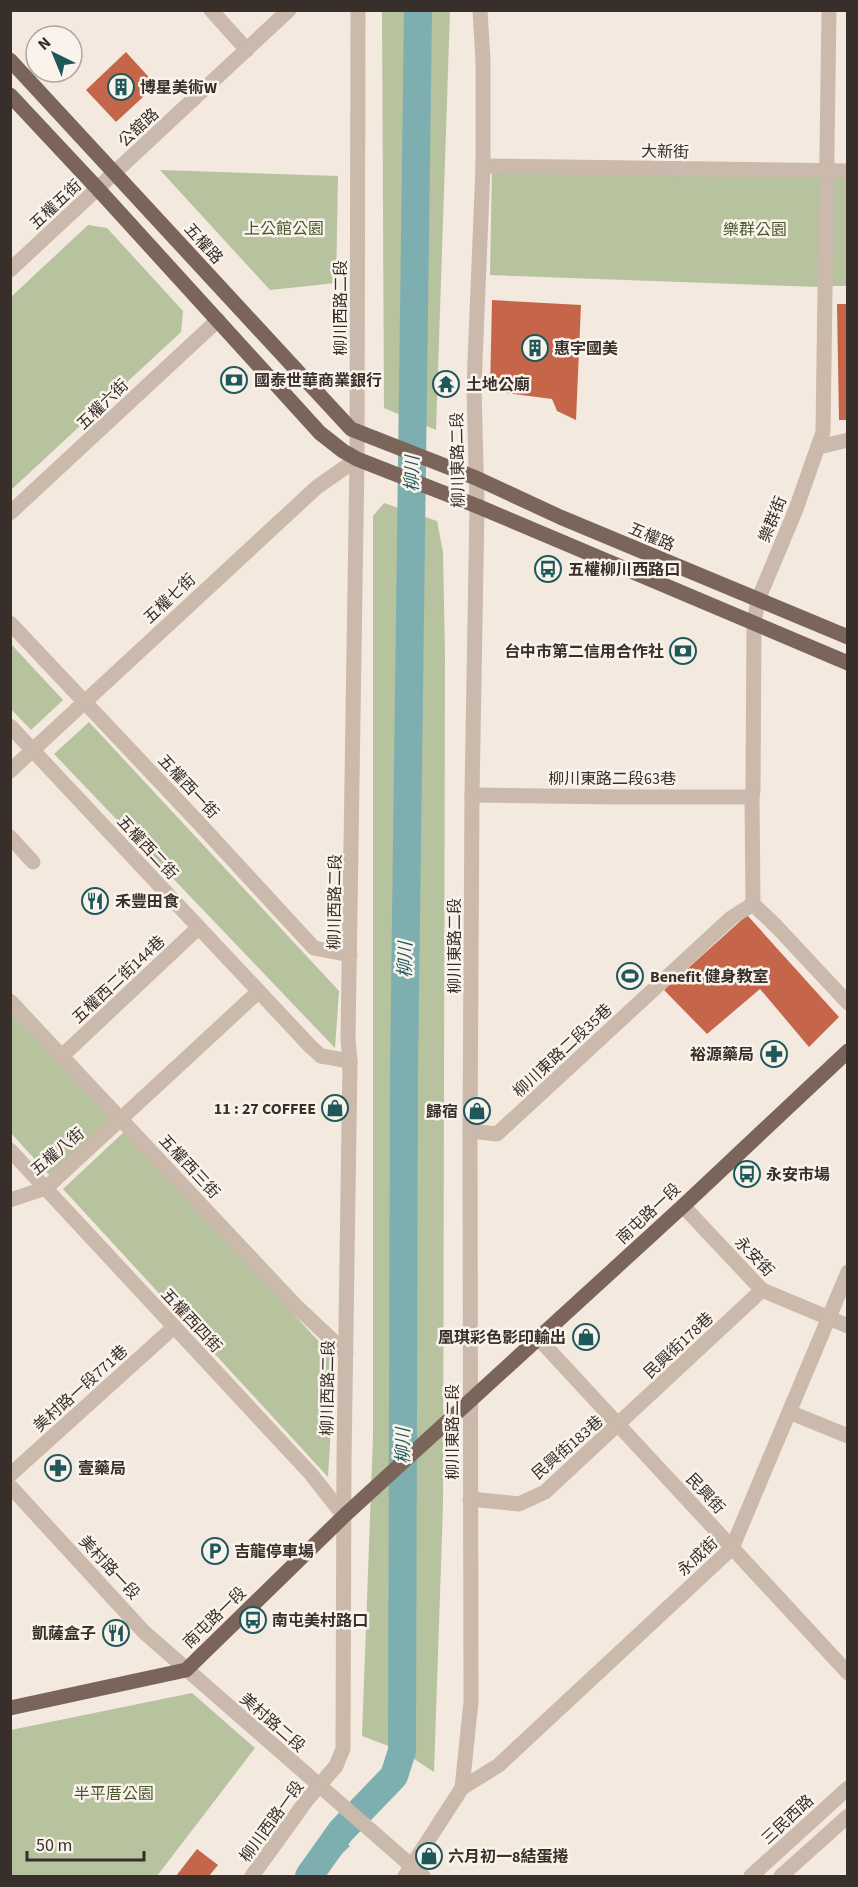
<svg xmlns="http://www.w3.org/2000/svg" width="858" height="1887" viewBox="0 0 858 1887" font-family="'Source Sans 3','Noto Sans TC',sans-serif">
  <style>
    .green { fill: #b7c29f }
    .water { fill: #7eafb0 }
    .lines { fill: none; stroke-linecap: round; stroke-linejoin: round }
    .river { stroke: #7eafb0; stroke-width: 28 }
    .building { fill: #c5664b }
    .minor { stroke: #cbb9ab; stroke-width: 15 }
    .major { stroke: #7b655b; stroke-width: 15 }
    .labels { text-anchor: middle; stroke-width: 5; stroke-linejoin: round; paint-order: stroke }
    .poi-label { font-size: 16px; font-weight: bold; fill: #392f2a; stroke: #faf3ec; text-anchor: start }
    .street-label { font-size: 16px; fill: #392f2a; stroke: #faf3ec }
    .park-label { font-size: 16px; fill: #49572e; stroke: #faf3ec }
    .water-label { font-size: 18px; font-style: italic; fill: #1f585b; stroke: #faf3ec }
  </style>
  <rect width="100%" height="100%" fill="#f3e9df"/>
  <g class="green">
    <polygon points="382,11 450,11 436,430 384,408"/>
    <polygon points="492,169 822,174 820,287 490,275"/>
    <polygon points="160,170 338,176 336,283 270,290"/>
    <polygon points="832,175 847,175 847,286 829,286"/>
    <polygon points="88,225 107,228 183,311 181,332 11,490 11,297"/>
    <polygon points="384,503 437,521 443,552 445,656 443,1505 434,1772 402,1751 362,1736 373,1437 373,516"/>
    <polygon points="11,644 63,700 31,730 11,709"/>
    <polygon points="89,722 339,991 335,1048 54,754"/>
    <polygon points="11,1013 112,1119 50,1176 11,1133"/>
    <polygon points="125,1131 335,1359 328,1477 63,1189"/>
    <polygon points="192,1693 255,1748 157,1876 11,1876 11,1730"/>
  </g>
  <polygon class="water" points="330,1835 350,1846 318,1876 299,1876"/>
  <g class="lines">
    <polyline class="river" points="309,1876 341,1831 394,1776 402,1751 404,1070 418,10"/>
  </g>
  <g class="building">
    <polygon points="126,52 156,85 116,122 86,90"/>
    <polygon points="492,300 581,305 576,420 557,411 552,399 490,391"/>
    <polygon points="837,304 848,304 848,420 839,420"/>
    <polygon points="747,915 839,1017 809,1047 760,989 707,1034 664,990"/>
    <polygon points="197,1849 218,1865 209,1876 176,1876"/>
  </g>
  <g class="lines">
    <g class="minor">
      <polyline points="211,10 247,50"/>
      <polyline points="829,10 823,432 796,509 758,600 754,623 753,789 752,797 753,904 776,926 848,1003"/>
      <polyline points="483,166 848,171"/>
      <polyline points="10,270 289,10"/>
      <polyline points="819,447 848,440"/>
      <polyline points="10,513 218,320"/>
      <polyline points="10,623 197,821 314,948 350,955"/>
      <polyline points="10,726 310,1046 321,1056 350,1061"/>
      <polyline points="10,771 317,487 357,459"/>
      <polyline points="472,795 618,797 752,797"/>
      <polyline points="10,837 33,862"/>
      <polyline points="10,1001 295,1305 346,1353"/>
      <polyline points="62,1056 198,928"/>
      <polyline points="470,1131 497,1134 731,918 753,904"/>
      <polyline points="10,1150 311,1474 344,1516"/>
      <polyline points="10,1200 46,1188 258,992"/>
      <polyline points="683,1206 762,1290 848,1326"/>
      <polyline points="538,1338 848,1673"/>
      <polyline points="789,1412 848,1436"/>
      <polyline points="10,1475 174,1327"/>
      <polyline points="10,1486 144,1632 423,1876"/>
      <polyline points="470,1499 519,1504 545,1492 762,1290"/>
      <polyline points="462,1788 499,1765 516,1749 732,1548 848,1272"/>
      <polyline points="252,1876 306,1801 336,1766 343,1749 344,1460 350,1061 348,1039 357,459 358,10"/>
      <polyline points="405,1876 462,1788 471,1702 470,1131 472,795 477,506 474,387 483,166 483,61 480,10"/>
      <polyline points="751,1876 848,1788"/>
      <polyline points="781,1876 848,1816"/>
    </g>
    <g class="major">
      <polyline points="10,60 351,429 476,478 560,517 848,637"/>
      <polyline points="10,95 98,189 320,433 343,451 357,459 477,506 848,663"/>
      <polyline points="10,1708 186,1670 344,1516 683,1206 848,1051"/>
    </g>
  </g>
  <defs>
    <symbol id="building-ring" viewBox="-11 -11 22 22"><circle r="9.5" fill="#faf3ec" stroke="#1f585b" stroke-width="1.5"/><path d="M-4-6H4V6H1V3H-1V6H-4ZM-2.5-4.3h1.7v1.8h-1.7ZM.8-4.3h1.7v1.8H.8ZM-2.5-1h1.7V.8h-1.7ZM.8-1h1.7V.8H.8Z" fill="#1f585b"/></symbol>
    <symbol id="bank-ring" viewBox="-11 -11 22 22"><circle r="9.5" fill="#faf3ec" stroke="#1f585b" stroke-width="1.5"/><path d="M-6-4H6V4H-6ZM0-2.3a2.3 2.3 0 1 0 0 4.6a2.3 2.3 0 1 0 0-4.6Z" fill="#1f585b"/></symbol>
    <symbol id="temple-ring" viewBox="-11 -11 22 22"><circle r="9.5" fill="#faf3ec" stroke="#1f585b" stroke-width="1.5"/><path d="M0-6L5-2H3V0L6.5 2.5H4V6H1.5V3h-3V6H-4V2.5H-6.5L-3 0V-2H-5Z" fill="#1f585b"/></symbol>
    <symbol id="bus-ring" viewBox="-11 -11 22 22"><circle r="9.5" fill="#faf3ec" stroke="#1f585b" stroke-width="1.5"/><path d="M-5-6H5V4H4V6H2V4H-2V6H-4V4H-5ZM-3.5-4V0h7V-4ZM-3.5 1.2v1.5H-2V1.2ZM2 1.2v1.5H3.5V1.2Z" fill="#1f585b"/></symbol>
    <symbol id="restaurant-ring" viewBox="-11 -11 22 22"><circle r="9.5" fill="#faf3ec" stroke="#1f585b" stroke-width="1.5"/><path d="M-5-6h1v4h1v-4h1v4h1v-4h1v5L-1.5 .5V6h-2V.5L-5-1ZM5-6V6H3V1.5H1.5Q1.5-4 5-6Z" fill="#1f585b"/></symbol>
    <symbol id="stadium-ring" viewBox="-11 -11 22 22"><circle r="9.5" fill="#faf3ec" stroke="#1f585b" stroke-width="1.5"/><path d="M0-5a6.5 5 0 1 0 0 10a6.5 5 0 1 0 0-10ZM-3.5-1.8h7v3.6h-7Z" fill="#1f585b"/></symbol>
    <symbol id="pharmacy-ring" viewBox="-11 -11 22 22"><circle r="9.5" fill="#faf3ec" stroke="#1f585b" stroke-width="1.5"/><path d="M-2-6h4v4h4v4h-4v4h-4v-4h-4v-4h4Z" fill="#1f585b"/></symbol>
    <symbol id="shop-ring" viewBox="-11 -11 22 22"><circle r="9.5" fill="#faf3ec" stroke="#1f585b" stroke-width="1.5"/><path d="M-5-2.5h2.3a2.7 3.5 0 0 1 5.4 0H5L5.5 6h-11ZM-1.5-2.5h3a1.5 2.3 0 0 0-3 0Z" fill="#1f585b"/></symbol>
    <symbol id="parking-ring" viewBox="-11 -11 22 22"><circle r="9.5" fill="#faf3ec" stroke="#1f585b" stroke-width="1.5"/><path d="M-3.5-5.5H1a3.5 3.5 0 0 1 0 7H-1V5.5H-3.5ZM-1-3.4V-.6H.8a1.4 1.4 0 0 0 0-2.8Z" fill="#1f585b"/></symbol>
  </defs>
  <g fill-rule="evenodd">
    <use href="#building-ring" x="106" y="72" width="30" height="30"/>
    <use href="#building-ring" x="520" y="333" width="30" height="30"/>
    <use href="#bank-ring" x="219" y="365" width="30" height="30"/>
    <use href="#temple-ring" x="431" y="369" width="30" height="30"/>
    <use href="#bus-ring" x="533" y="554" width="30" height="30"/>
    <use href="#bank-ring" x="668" y="636" width="30" height="30"/>
    <use href="#restaurant-ring" x="80" y="886" width="30" height="30"/>
    <use href="#stadium-ring" x="615" y="961" width="30" height="30"/>
    <use href="#pharmacy-ring" x="759" y="1039" width="30" height="30"/>
    <use href="#shop-ring" x="320" y="1093" width="30" height="30"/>
    <use href="#shop-ring" x="462" y="1096" width="30" height="30"/>
    <use href="#bus-ring" x="732" y="1159" width="30" height="30"/>
    <use href="#shop-ring" x="571" y="1322" width="30" height="30"/>
    <use href="#pharmacy-ring" x="43" y="1453" width="30" height="30"/>
    <use href="#parking-ring" x="200" y="1536" width="30" height="30"/>
    <use href="#bus-ring" x="238" y="1605" width="30" height="30"/>
    <use href="#restaurant-ring" x="101" y="1618" width="30" height="30"/>
    <use href="#shop-ring" x="414" y="1841" width="30" height="30"/>
  </g>
  <g class="labels">
    <g class="poi-label">
      <text x="140" y="93">博星美術W</text>
      <text x="554" y="354">惠宇國美</text>
      <text x="254" y="386">國泰世華商業銀行</text>
      <text x="466" y="390">土地公廟</text>
      <text x="568" y="575">五權柳川西路口</text>
      <text x="664" y="657" text-anchor="end">台中市第二信用合作社</text>
      <text x="115" y="907">禾豐田食</text>
      <text x="650" y="982">Benefit 健身教室</text>
      <text x="754" y="1060" text-anchor="end">裕源藥局</text>
      <text x="316" y="1114" text-anchor="end">11 : 27 COFFEE</text>
      <text x="458" y="1117" text-anchor="end">歸宿</text>
      <text x="766" y="1180">永安市場</text>
      <text x="566" y="1343" text-anchor="end">凰琪彩色影印輸出</text>
      <text x="78" y="1474">壹藥局</text>
      <text x="234" y="1557">吉龍停車場</text>
      <text x="272" y="1626">南屯美村路口</text>
      <text x="96" y="1639" text-anchor="end">凱薩盒子</text>
      <text x="448" y="1862">六月初一8結蛋捲</text>
    </g>
    <g class="street-label">
      <text transform="translate(138 127) rotate(-43)" y="6">公舘路</text>
      <text transform="translate(665 151) rotate(1)" y="6">大新街</text>
      <text transform="translate(55 204) rotate(-43)" y="6">五權五街</text>
      <text transform="translate(204 243) rotate(48)" y="6">五權路</text>
      <text transform="translate(340 308) rotate(-90)" y="6">柳川西路二段</text>
      <text transform="translate(102 404) rotate(-44)" y="6">五權六街</text>
      <text transform="translate(457 460) rotate(-91)" y="6">柳川東路二段</text>
      <text transform="translate(772 519) rotate(-68)" y="6">樂群街</text>
      <text transform="translate(652 536) rotate(23)" y="6">五權路</text>
      <text transform="translate(169 598) rotate(-43)" y="6">五權七街</text>
      <text x="612" y="784">柳川東路二段63巷</text>
      <text transform="translate(189 786) rotate(47)" y="6">五權西一街</text>
      <text transform="translate(148 847) rotate(47)" y="6">五權西二街</text>
      <text transform="translate(334 902) rotate(-89)" y="6">柳川西路二段</text>
      <text transform="translate(454 946) rotate(-90)" y="6">柳川東路二段</text>
      <text transform="translate(118 979) rotate(-43)" y="6">五權西二街144巷</text>
      <text transform="translate(562 1050) rotate(-43)" y="6">柳川東路二段35巷</text>
      <text transform="translate(57 1151) rotate(-40)" y="6">五權八街</text>
      <text transform="translate(190 1166) rotate(47)" y="6">五權西三街</text>
      <text transform="translate(648 1213) rotate(-43)" y="6">南屯路一段</text>
      <text transform="translate(755 1256) rotate(46)" y="6">永安街</text>
      <text transform="translate(192 1320) rotate(47)" y="6">五權西四街</text>
      <text transform="translate(678 1345) rotate(-43)" y="6">民興街178巷</text>
      <text transform="translate(80 1388) rotate(-42)" y="6">美村路一段771巷</text>
      <text transform="translate(327 1388) rotate(-89)" y="6">柳川西路二段</text>
      <text transform="translate(452 1432) rotate(-90)" y="6">柳川東路二段</text>
      <text transform="translate(567 1447) rotate(-41)" y="6">民興街183巷</text>
      <text transform="translate(706 1493) rotate(47)" y="6">民興街</text>
      <text transform="translate(697 1556) rotate(-43)" y="6">永成街</text>
      <text transform="translate(110 1567) rotate(47)" y="6">美村路一段</text>
      <text transform="translate(214 1617) rotate(-44)" y="6">南屯路一段</text>
      <text transform="translate(273 1722) rotate(41)" y="6">美村路二段</text>
      <text transform="translate(787 1819) rotate(-43)" y="6">三民西路</text>
      <text transform="translate(271 1821) rotate(-54)" y="6">柳川西路一段</text>
    </g>
    <g class="park-label">
      <text x="284" y="234">上公館公園</text>
      <text x="755" y="235">樂群公園</text>
      <text x="114" y="1799">半平厝公園</text>
    </g>
    <g class="water-label">
      <text transform="translate(412 474) rotate(-89)" y="6">柳川</text>
      <text transform="translate(405 960) rotate(-89)" y="6">柳川</text>
      <text transform="translate(403 1446) rotate(-90)" y="6">柳川</text>
    </g>
  </g>
  <rect width="858" height="1887" fill="none" stroke="#392f2a" stroke-width="24"/>
  <g transform="translate(54 54) rotate(317)"><circle r="28" fill="#faf3ec" stroke="#ada59e" stroke-width="1.5"/>
  <path d="M0-4.5L10 22L0 15L-10 22Z" fill="#1f585b"/>
  <text y="-9" font-size="16" font-weight="bold" text-anchor="middle" fill="#392f2a">N</text>
  </g>
  <path d="M27 1851v9h117v-9" fill="none" stroke="#392f2a" stroke-width="3"/>
  <text x="36" y="1851" font-size="18" fill="#392f2a" stroke="#faf3ec" stroke-width="4.5" paint-order="stroke">50 m</text>
</svg>
